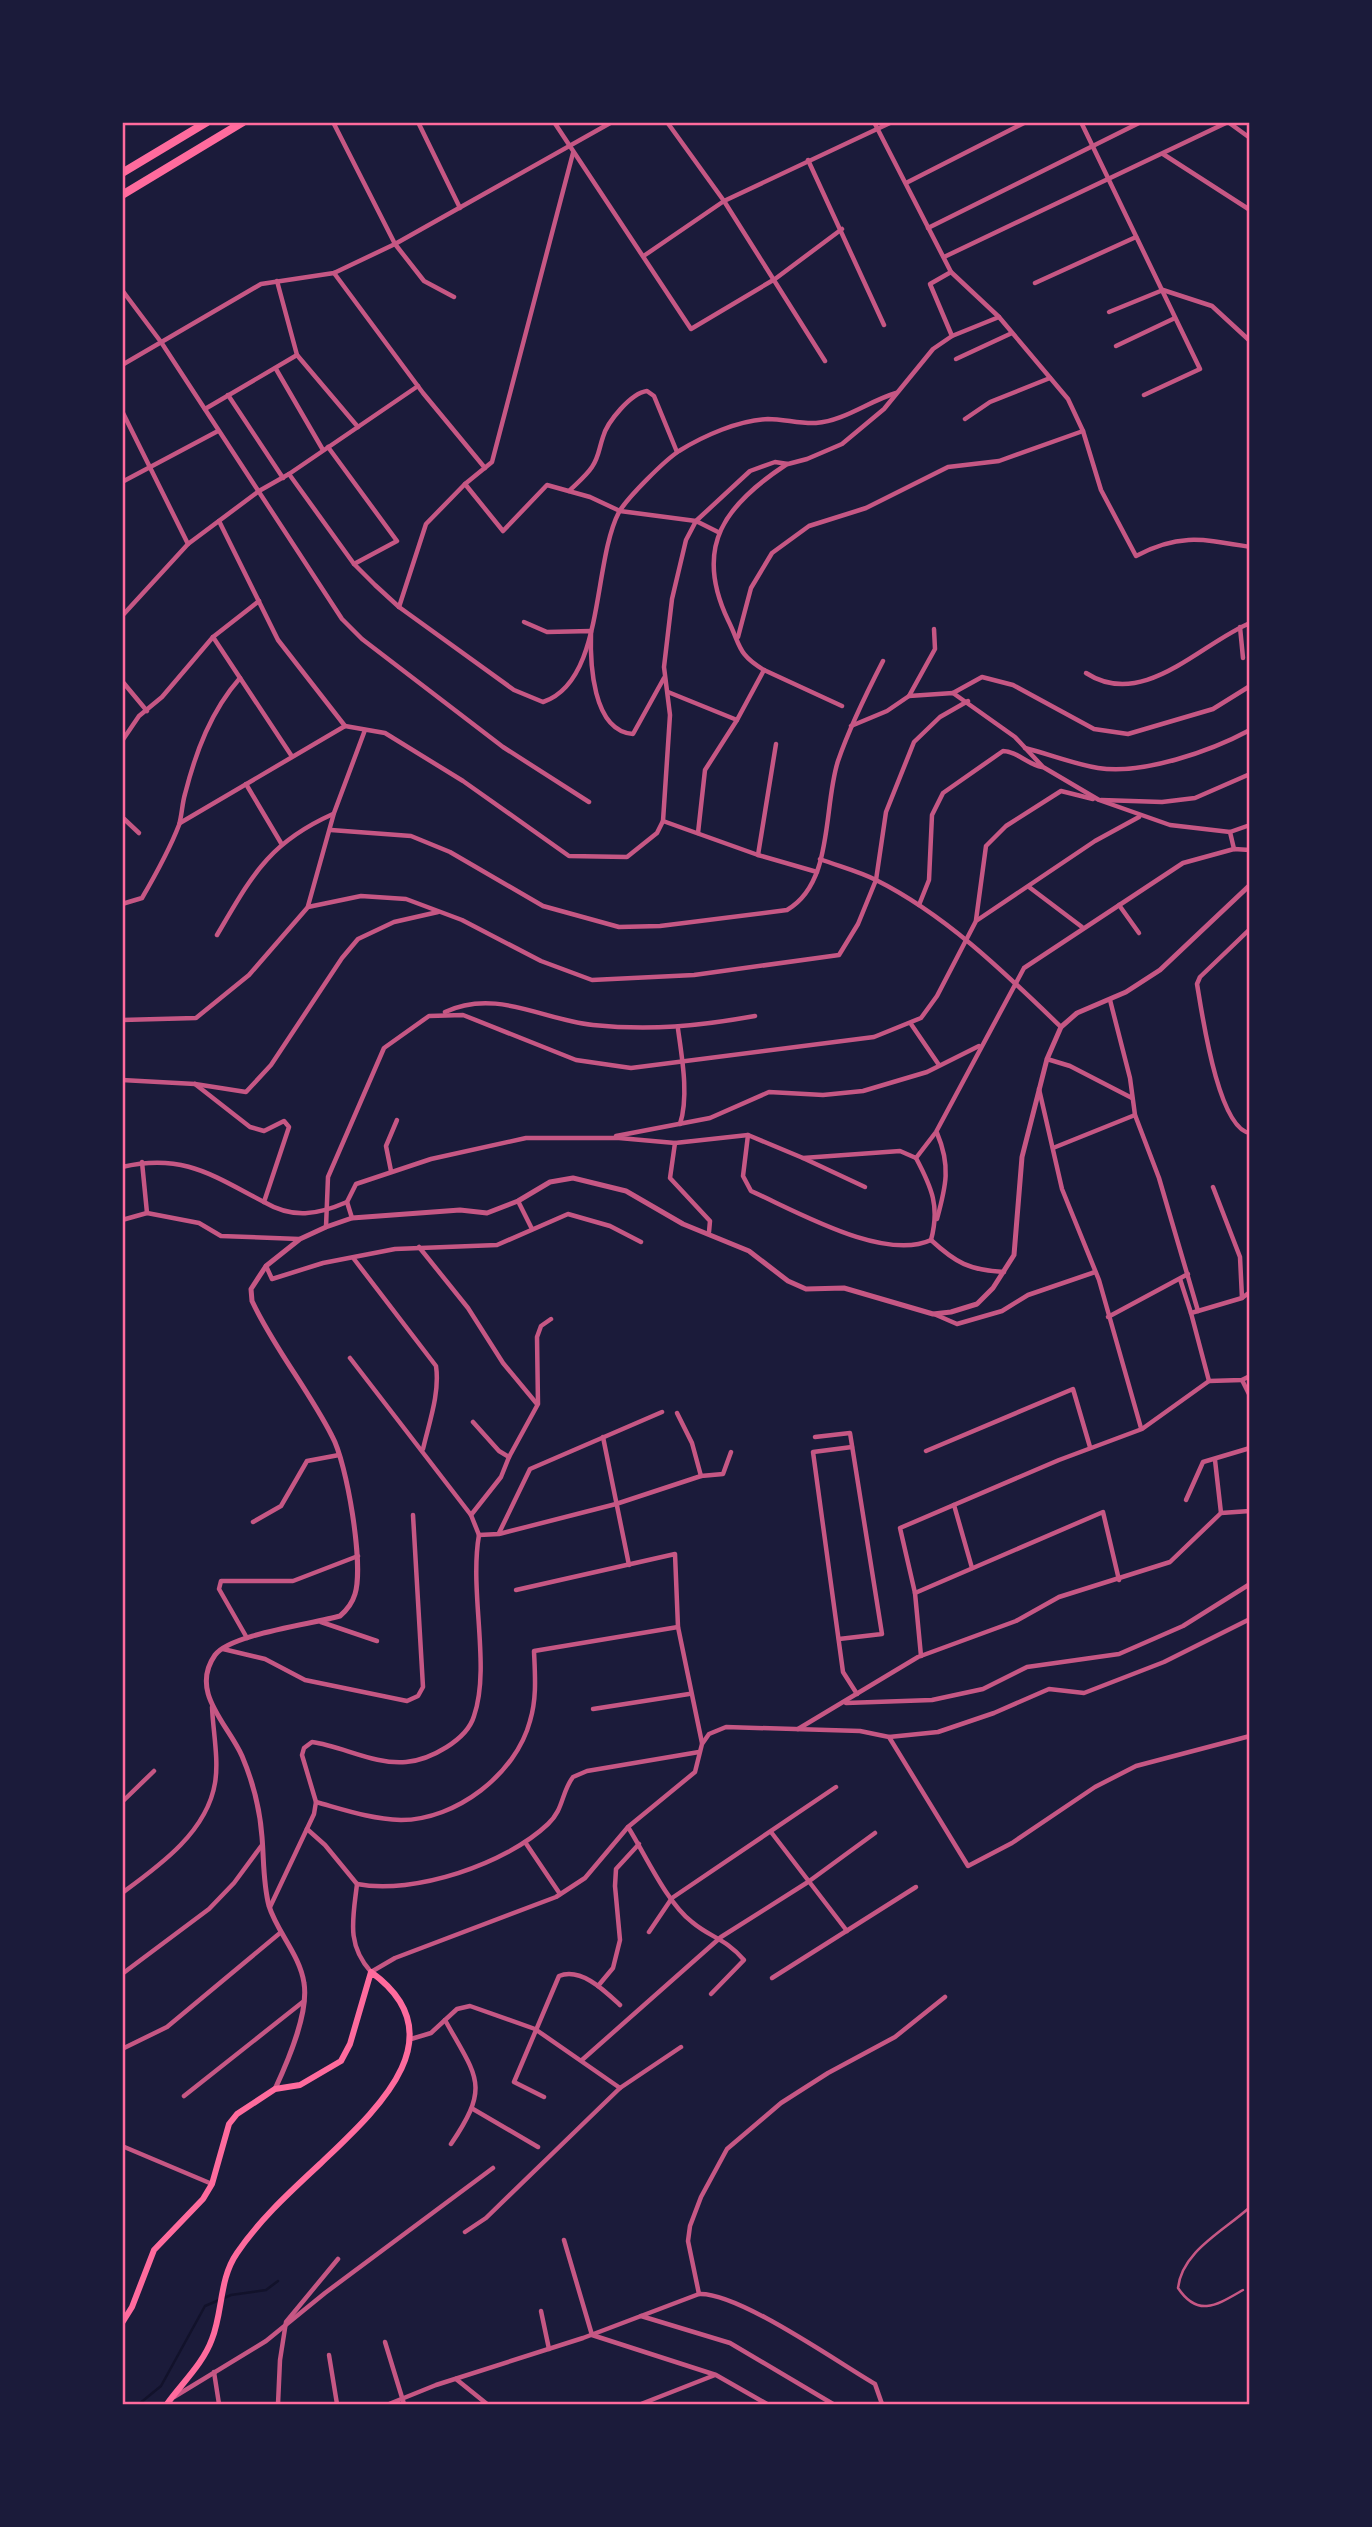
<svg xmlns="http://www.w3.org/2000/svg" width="1372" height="2527" viewBox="0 0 1372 2527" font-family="'Nunito Sans',sans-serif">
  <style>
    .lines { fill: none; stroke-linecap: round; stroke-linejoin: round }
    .stream { stroke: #12122b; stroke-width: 2.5 }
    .service { stroke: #c65784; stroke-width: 2.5 }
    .minor { stroke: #c65784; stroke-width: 4.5 }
    .tertiary { stroke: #c65784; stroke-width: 5 }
    .secondary { stroke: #ff6b9d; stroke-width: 6 }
    .trunk { stroke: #ff6b9d; stroke-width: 8 }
    .neatline { fill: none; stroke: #ff6b9d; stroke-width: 2.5 }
  </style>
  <rect width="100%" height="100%" fill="#1b1b3a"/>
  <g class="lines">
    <polyline class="stream" points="139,2404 161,2386 205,2306 231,2295 266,2290 278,2281"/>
    <path class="service" d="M 1243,2290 C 1217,2305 1198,2318 1178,2288 C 1182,2251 1224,2231 1250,2207"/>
    <g class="minor">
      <polyline points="333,122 395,244 424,281 454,297"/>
      <polyline points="418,122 460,208"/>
      <polyline points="554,122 691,329 775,279 842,229"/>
      <polyline points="667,122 724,201 825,361"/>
      <path d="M 874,122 L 951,272 L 999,317 L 1068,399 L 1083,431 L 1101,490 L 1136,556 C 1179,533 1203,539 1250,547"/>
      <polyline points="1081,122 1200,369 1144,395"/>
      <polyline points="1163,154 1250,210"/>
      <polyline points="808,160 884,325"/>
      <polyline points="906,183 1026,122"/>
      <polyline points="928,228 1141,122"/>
      <polyline points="645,255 724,201 892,122"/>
      <polyline points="944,257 1228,122 1250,138"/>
      <polyline points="951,272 930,284 952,336"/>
      <polyline points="334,273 423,393 485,468"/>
      <polyline points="277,281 297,355 358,427"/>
      <polyline points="1035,283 1136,237"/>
      <polyline points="122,290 161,342 342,619 362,639 503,747 589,802"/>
      <polyline points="1109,312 1163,290 1212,306 1250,341"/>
      <polyline points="1116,346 1175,318"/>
      <polyline points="956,359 1012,333"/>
      <polyline points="122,365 261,284 334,273 395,244 612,122"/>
      <polyline points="276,369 323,450"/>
      <polyline points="228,395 283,478"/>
      <polyline points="205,409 297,355"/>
      <polyline points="122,411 188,544"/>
      <polyline points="965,419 990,402 1050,378"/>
      <polyline points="328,447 397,541 354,564"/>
      <path d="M 289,474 L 354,564 L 375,585 L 399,607 L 514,690 L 543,702 C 605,681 592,564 619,512 C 628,497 664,461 679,451 C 703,436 739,420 768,419 C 784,419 800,424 816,423 C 844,421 869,401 896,393"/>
      <polyline points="122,482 218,431"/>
      <polyline points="465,484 503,531 547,485 590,497 620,511 696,521 718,532"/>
      <path d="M 569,491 C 577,483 586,476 592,467 C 599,457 599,448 603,437 C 607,422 631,393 647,391 L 654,396 L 677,452"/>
      <polyline points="219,521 278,640 345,726"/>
      <polyline points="399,607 426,524 465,484 492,462 573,153"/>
      <polyline points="122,616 188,544 259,491 289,474 418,386"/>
      <path d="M 524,622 L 547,632 L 591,631 C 590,662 592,731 633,734 L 664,678"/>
      <polyline points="1240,627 1243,658"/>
      <polyline points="213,637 291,755"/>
      <polyline points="738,637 751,588 772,553 809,526 866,508 948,467 999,461 1083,431"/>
      <polyline points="764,670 842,706"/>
      <path d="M 1086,673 C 1143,710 1200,644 1250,623"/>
      <polyline points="122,681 147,711"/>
      <polyline points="668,692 737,720"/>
      <polyline points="953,693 982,677 1013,685 1094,729 1128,734 1213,709 1250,686"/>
      <polyline points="909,696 935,649 934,629"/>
      <polyline points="851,726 887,711 909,696 953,693 1015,737 1043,767 1099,800 1170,825 1230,832 1250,825"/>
      <polyline points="122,741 139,716 162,697 213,637 259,601"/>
      <path d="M 1025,748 C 1049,754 1074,764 1098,768 C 1143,775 1211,751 1250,730"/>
      <polyline points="246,784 281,843"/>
      <polyline points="1101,800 1162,802 1195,798 1250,774"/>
      <polyline points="122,817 139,833"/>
      <polyline points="663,821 758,855 817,872"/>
      <polyline points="180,823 345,726 385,733 463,781 569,856 627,857 657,833 663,821 670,715 664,667 672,599 686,540 696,521 750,471 775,462 788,464 807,459 842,444 884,409 933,349 952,336 999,317"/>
      <path d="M 331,830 L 411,836 L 450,852 L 543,906 L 619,927 L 660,926 L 787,910 C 834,883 823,807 838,761 C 850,726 866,694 883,661"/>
      <polyline points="1230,832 1234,849"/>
      <path d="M 698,833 L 705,770 L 737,720 L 764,670 C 737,654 741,646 728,620 C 693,546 725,505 787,464"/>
      <polyline points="758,855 776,744"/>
      <path d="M 820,859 C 838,866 858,871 876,880 C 946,915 1005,973 1061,1027"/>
      <polyline points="1029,887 1082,927"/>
      <path d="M 122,904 L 142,898 C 156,874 169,851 179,825 C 182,815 182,804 185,794 C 196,751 211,711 240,678"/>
      <path d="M 919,905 L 929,880 L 932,815 L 943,793 L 1003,751 C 1017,751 1028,765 1042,767"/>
      <polyline points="1119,905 1139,933"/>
      <polyline points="308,906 334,813 365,730"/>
      <polyline points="976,920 986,846 1006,826 1061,791 1093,799"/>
      <path d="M 1250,929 L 1200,977 L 1197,984 C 1202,1013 1218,1129 1250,1133"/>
      <path d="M 217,935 C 252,876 268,843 333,814"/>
      <polyline points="1110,1000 1130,1078 1135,1115 1159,1178 1198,1311 1191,1313 1209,1381"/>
      <path d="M 445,1012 C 496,988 543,1020 593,1025 C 651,1031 699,1026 755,1016"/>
      <polyline points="122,1020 196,1018 249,975 308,907 361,896 406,899 462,920 541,961 592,980 694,975 839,955 858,924 876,880 886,812 914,742 940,717 968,701"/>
      <polyline points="911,1024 939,1065"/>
      <path d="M 678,1029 C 682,1058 689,1096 680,1124"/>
      <polyline points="1047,1059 1070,1066 1132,1098"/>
      <polyline points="122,1080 195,1084 246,1092 271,1065 342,958 358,939 394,922 438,912"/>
      <path d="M 195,1084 L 250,1127 L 264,1131 L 284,1121 L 289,1127 L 264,1202 C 293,1219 317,1215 347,1202 L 356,1184 L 431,1159 L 526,1138 L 619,1138 L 675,1143 L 748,1135 L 803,1158 L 900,1151 L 916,1158"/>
      <polyline points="1039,1089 1062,1189 1099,1280 1141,1428"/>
      <path d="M 937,1133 C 951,1166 946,1186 937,1219"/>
      <path d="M 748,1135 L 743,1176 L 751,1191 C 796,1211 884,1262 931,1240"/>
      <polyline points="616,1136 710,1118 769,1092 823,1095 863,1091 927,1072 979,1046"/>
      <polyline points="675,1143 670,1178 710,1221 709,1232"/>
      <polyline points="1053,1148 1135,1115"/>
      <polyline points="803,1158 865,1187"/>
      <polyline points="142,1162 147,1213"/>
      <path d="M 122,1167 C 183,1153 212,1175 264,1202"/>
      <polyline points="391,1171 386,1146 397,1120"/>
      <polyline points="1213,1187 1240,1257 1242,1298"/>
      <polyline points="518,1201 532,1229"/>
      <polyline points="347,1202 352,1218"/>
      <polyline points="122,1220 147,1213 199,1223 221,1236 299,1239"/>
      <polyline points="326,1227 328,1177 384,1048 429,1016 463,1015 576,1060 631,1068 874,1037 921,1018 937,996 976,921 1095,841 1139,817"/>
      <path d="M 931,1240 C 940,1207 932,1188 916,1158 L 936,1132 L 1024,968 L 1183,863 L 1234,849 L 1250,850"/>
      <path d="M 931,1240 C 956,1263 969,1270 1004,1272"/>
      <polyline points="419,1247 468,1308 503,1363 537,1404"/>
      <path d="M 354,1259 L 436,1366 C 440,1393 429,1423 423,1449"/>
      <polyline points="266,1266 272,1279 323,1263 395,1249 497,1245 568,1214 610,1226 641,1242"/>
      <polyline points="1180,1279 1191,1313"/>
      <polyline points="1198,1311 1242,1298 1250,1292"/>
      <polyline points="934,1314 957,1324 1002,1311 1028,1295 1095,1272"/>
      <polyline points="1108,1317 1188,1274"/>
      <polyline points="350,1358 471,1515 479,1535"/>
      <polyline points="1242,1380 1250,1396"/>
      <polyline points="677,1413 692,1443 701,1476"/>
      <polyline points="473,1422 499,1451 509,1457"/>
      <polyline points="603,1437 629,1565"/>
      <polyline points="815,1437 850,1433 882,1634 839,1639"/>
      <polyline points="852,1447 813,1452 843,1672 857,1694"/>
      <polyline points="926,1451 1073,1389 1090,1447"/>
      <polyline points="1215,1460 1221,1513"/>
      <polyline points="1186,1500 1203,1462 1250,1448"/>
      <polyline points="954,1505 972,1568"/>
      <polyline points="471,1515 501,1477 509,1457 538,1404 537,1337 541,1326 551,1319"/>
      <polyline points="253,1522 281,1506 307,1461 339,1455"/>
      <polyline points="499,1533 530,1469 662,1412"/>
      <polyline points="479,1535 499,1534 616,1504 701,1476 723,1474 731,1452"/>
      <polyline points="516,1590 675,1554 678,1627 702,1743"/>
      <polyline points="915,1593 1103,1512 1119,1580"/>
      <polyline points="321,1622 377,1641"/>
      <polyline points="247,1638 219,1589 221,1581 293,1581 358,1556"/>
      <polyline points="223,1649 265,1659 305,1680 407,1701 418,1696 423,1687 413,1515"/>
      <polyline points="921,1656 915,1593 900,1528 1059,1460 1142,1429 1209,1381 1242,1380 1250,1376"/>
      <polyline points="846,1703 932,1700 983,1689 1027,1667 1119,1654 1183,1626 1250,1584"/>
      <polyline points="593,1709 689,1694"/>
      <polyline points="798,1729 918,1657 1016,1621 1059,1597 1170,1562 1221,1513 1250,1511"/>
      <polyline points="889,1737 968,1866 1012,1843 1095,1787 1136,1766 1250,1736"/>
      <polyline points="122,1802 154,1771"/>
      <path d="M 316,1802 C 345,1810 371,1819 401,1820 C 456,1820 516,1774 530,1721 C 537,1698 535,1675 534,1651 L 678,1627"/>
      <path d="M 628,1827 C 645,1854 667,1903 692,1922 C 711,1938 725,1938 744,1960 L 711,1994"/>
      <path d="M 307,1829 L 325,1845 L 357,1884 C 353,1919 346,1944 371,1972 L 395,1958 L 556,1897 L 585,1878 L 628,1827 L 695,1772 L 702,1744 L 709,1734 L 726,1727 L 860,1731 L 889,1737 L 938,1732 L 994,1713 L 1049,1689 L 1084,1693 L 1164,1662 L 1250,1619"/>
      <polyline points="771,1832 847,1931"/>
      <polyline points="525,1842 560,1894"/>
      <path d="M 357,1884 C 414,1895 506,1864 548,1824 C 564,1809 561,1793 573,1777 L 587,1771 L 699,1752"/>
      <path d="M 122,1893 C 159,1866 207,1832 215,1783 C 219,1760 213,1731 212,1707"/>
      <path d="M 270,1907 L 314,1814 L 316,1802 L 302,1755 L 304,1748 L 312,1742 C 342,1746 375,1765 406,1762 C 430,1760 467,1740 474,1716 C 491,1667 469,1592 479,1535"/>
      <polyline points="649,1932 672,1898 836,1787"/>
      <polyline points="122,1974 209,1909 234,1883 262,1845"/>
      <polyline points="772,1978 916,1887"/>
      <polyline points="598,1986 613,1968 620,1940 615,1886 616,1869 639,1844"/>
      <path d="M 445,2020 C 477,2078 491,2085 451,2144"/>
      <polyline points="411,2039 431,2033 457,2009 470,2006 535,2029 620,2088"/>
      <polyline points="122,2049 167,2027 280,1933"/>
      <polyline points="582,2060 721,1937 808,1882 875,1833"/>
      <polyline points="184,2096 304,2001"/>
      <path d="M 544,2097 L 514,2082 L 559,1976 C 581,1967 605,1991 620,2005"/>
      <polyline points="473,2109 538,2147"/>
      <polyline points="122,2146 212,2184"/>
      <polyline points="465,2232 486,2218 620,2088 681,2047"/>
      <polyline points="564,2240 592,2335 716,2375 767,2404"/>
      <polyline points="699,2294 688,2241 690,2226 701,2197 727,2149 781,2103 828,2073 895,2037 945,1997"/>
      <polyline points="541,2311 549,2349"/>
      <polyline points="641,2316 730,2343 833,2404"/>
      <polyline points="385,2342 404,2404"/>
      <polyline points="329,2355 337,2404"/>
      <polyline points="214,2372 219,2404"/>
      <polyline points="456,2379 487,2404"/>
      <polyline points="174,2397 266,2341 325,2293 493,2168"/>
      <polyline points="278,2404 280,2360 286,2322 338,2259"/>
      <path d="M 389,2404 L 436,2385 L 583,2338 L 699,2294 C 738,2292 837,2362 875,2384 L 882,2404"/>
      <polyline points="641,2404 715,2375"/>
    </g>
    <path class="tertiary" d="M 275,2089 C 288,2061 309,2013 304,1983 C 300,1955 277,1932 269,1906 C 263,1883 264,1861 262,1837 C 260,1809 253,1782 242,1756 C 228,1724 189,1692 215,1655 C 230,1634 313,1624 340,1616 C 347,1610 352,1604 355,1594 C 364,1565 347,1463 332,1436 C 308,1389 274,1348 252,1301 L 251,1289 L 266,1266 L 300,1239 L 326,1227 L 352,1218 L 460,1210 L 487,1213 L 518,1201 L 550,1182 L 573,1178 L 626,1191 L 683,1224 L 749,1251 L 788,1281 L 806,1289 L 844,1288 L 933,1314 L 951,1312 L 977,1304 L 993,1288 L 1014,1255 L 1022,1157 L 1047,1059 L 1061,1027 L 1077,1013 L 1126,992 L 1160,970 L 1250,885"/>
    <path class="secondary" d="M 122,2323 L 132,2307 L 154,2250 L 203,2199 L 212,2184 L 229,2124 L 237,2114 L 275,2089 L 300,2085 L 341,2061 L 350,2044 L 371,1972 C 461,2037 373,2113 320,2164 C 290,2192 260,2219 237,2253 C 219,2279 223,2311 212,2339 C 203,2364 182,2383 167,2404"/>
    <g class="trunk">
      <polyline points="122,173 207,122"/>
      <polyline points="122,195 243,122"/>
    </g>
  </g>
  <rect width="1372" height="2527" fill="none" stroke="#1b1b3a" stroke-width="248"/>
  <rect x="124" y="124" width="1124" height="2279" class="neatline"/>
</svg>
